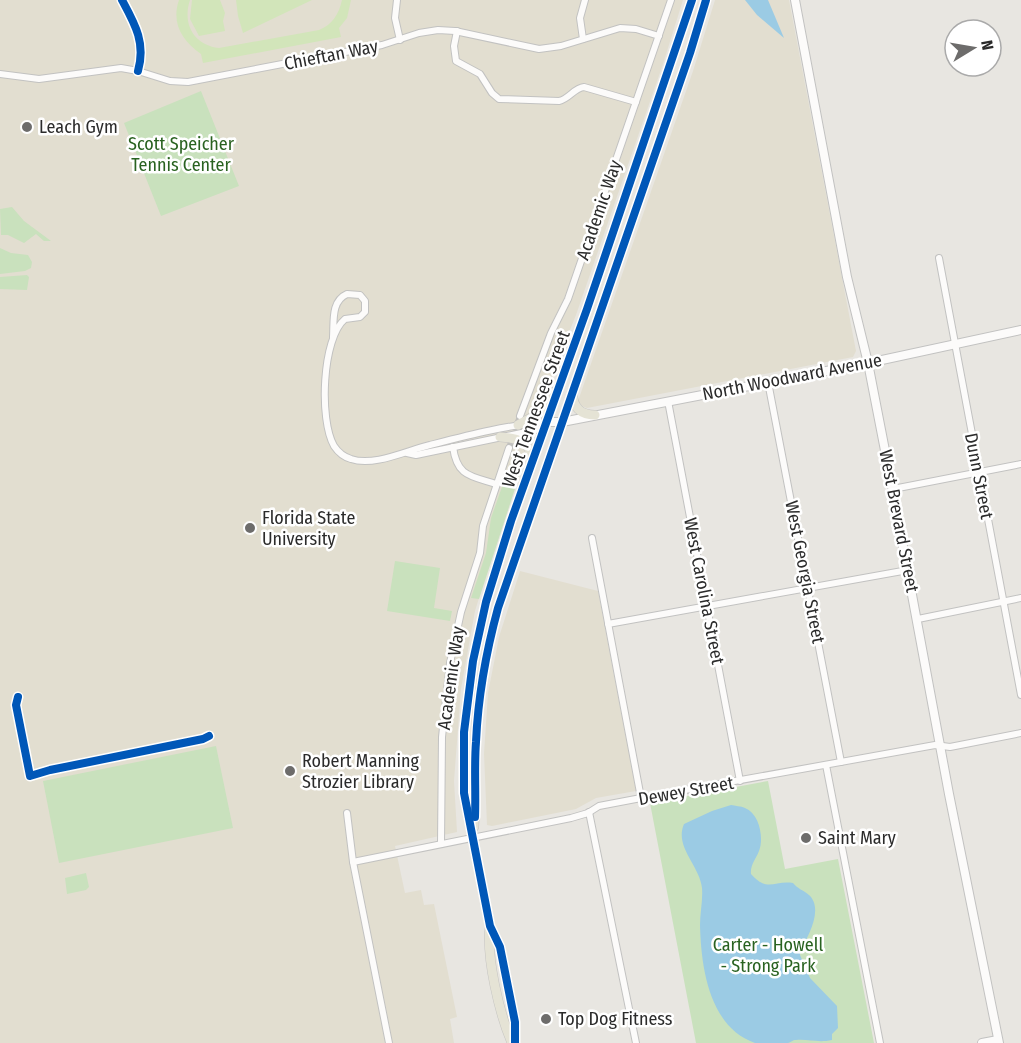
<svg xmlns="http://www.w3.org/2000/svg" width="1021" height="1043" viewBox="0 0 1021 1043" font-family="'Fira Sans Condensed',sans-serif">
  <style>
    .education { fill: #e2ded0 }
    .green { fill: #c9e1bd }
    .pitch { fill: #d2e5ba }
    .water { fill: #9bcbe4 }
    .lines { fill: none; stroke-linecap: round; stroke-linejoin: round }
    .street-tunnel { stroke: #c2c1bd; stroke-width: 6; stroke-dasharray: 6 3; stroke-linecap: butt }
    .street-casing { stroke: #c2c2c1; stroke-width: 8 }
    .secondary-casing { stroke: #c2c2c1; stroke-width: 10 }
    .primary-casing { stroke: #c5c4c2; stroke-width: 10 }
    .street { stroke: #fcfbfa; stroke-width: 6 }
    .secondary { stroke: #fcfbfa; stroke-width: 8 }
    .primary { stroke: #e5e3d5; stroke-width: 9 }
    .cycleway-casing { stroke: #fff; stroke-width: 11 }
    .cycleway { stroke: #0057b8; stroke-width: 8 }
    .poi-dot { fill: #6d6c6b; stroke: #fff; stroke-width: 2 }
    .labels { text-anchor: middle; stroke-width: 5; stroke-linejoin: round; paint-order: stroke }
    .street-label { font-size: 18px; fill: #2b2b2b; stroke: #fff }
    .poi-label { font-size: 18px; fill: #2b2b2b; stroke: #fff; text-anchor: start }
    .park-label { font-size: 18px; fill: #296220; stroke: #fff }
  </style>
  <rect width="100%" height="100%" fill="#e8e6e1"/>
  <g class="education">
    <polygon points="0,0 683,0 663,64 576,315 541,402 526,455 497,540 475,611 461,689 454,781 457,832 395,846 405,893 421,890 424,905 434,904 457,1017 450,1019 454,1043 0,1043"/>
    <polygon points="715,0 789,0 856,351 853,357 587,408 582,406 578,401 693,71"/>
    <polygon points="520,571 598,591 636,791 596,798 576,809 492,826 487,825 484,754 488,693 499,637"/>
  </g>
  <g class="green">
    <polygon points="201,91 239,186 161,216 124,123"/>
    <polygon points="12,207 24,221 51,241 44,241 36,234 24,243 8,235 1,235 0,209"/>
    <polygon points="0,248 11,253 28,255 32,262 31,268 25,271 0,274"/>
    <polygon points="27,275 29,277 27,290 0,289 0,277"/>
    <polygon points="526,455 479,599 471,598 486,553 491,518 503,484 502,477 507,478"/>
    <polygon points="395,561 440,568 434,608 452,611 450,621 387,611"/>
    <polygon points="216,746 233,828 59,863 43,781"/>
    <polygon points="768,781 785,869 838,859 874,1043 696,1043 650,803"/>
    <polygon points="86,873 89,887 86,890 67,894 65,878"/>
  </g>
  <g class="pitch">
    <path d="M 179,0 L 190,0 C 182,24 194,45 219,48 L 319,30 C 332,25 339,14 342,0 L 351,0 L 347,18 L 339,28 L 341,37 L 203,63 L 201,54 C 182,41 171,23 179,0 Z"/>
    <polygon points="192,0 220,0 225,13 223,21 225,31 199,36 190,19"/>
    <polygon points="236,0 312,0 243,33 238,16"/>
  </g>
  <g class="water">
    <polygon points="745,0 768,0 784,38 757,15"/>
    <path d="M 731,805 C 735,806 741,806 745,808 C 760,814 764,839 759,851 C 756,859 750,865 751,874 C 768,893 774,880 793,883 C 798,889 803,890 809,895 C 824,909 808,937 800,951 L 800,955 L 810,978 L 837,1006 L 838,1028 L 832,1034 L 832,1040 C 818,1043 809,1039 796,1040 C 792,1040 792,1042 788,1043 C 780,1043 762,1043 755,1043 C 709,1027 701,967 700,925 C 700,913 703,900 702,888 C 700,866 674,847 684,824 L 712,811 Z"/>
  </g>
  <g class="lines">
    <polyline class="street-tunnel" points="509,448 520,416"/>
    <defs>
      <g id="street">
        <path d="M 122,0 C 135,24 146,43 138,71"/>
        <polyline points="397,0 395,18 400,40"/>
        <path d="M 457,31 L 454,46 L 456,61 L 480,74 L 492,93 L 499,99 L 559,101 C 569,99 574,88 584,87 L 636,102"/>
        <polyline points="583,39 580,18 585,0"/>
        <polyline points="0,74 39,79 121,68 138,71 170,81 188,82 382,45 419,33 438,30 455,31 539,49 561,46 620,28 636,29 659,36"/>
        <polyline points="939,258 1021,695"/>
        <path d="M 333,337 C 334,321 331,301 347,294 L 360,295 L 365,301 L 365,312 L 360,317 L 345,319 C 322,338 319,420 334,446 C 338,452 344,457 351,459 C 374,467 408,450 430,445 C 469,435 507,425 547,422"/>
        <polyline points="768,382 841,762"/>
        <polyline points="668,401 740,781"/>
        <polyline points="520,416 551,333 568,299 671,0"/>
        <path d="M 453,447 C 457,477 471,476 496,484"/>
        <polyline points="407,453 416,455 545,428"/>
        <polyline points="893,489 1021,464"/>
        <polyline points="592,538 641,798"/>
        <polyline points="918,619 1021,598"/>
        <polyline points="608,624 908,570"/>
        <polyline points="826,765 880,1043"/>
        <polyline points="589,812 636,1043"/>
        <polyline points="347,813 353,862 389,1043"/>
        <polyline points="441,844 442,737 450,663 461,612 480,553 483,526 509,448"/>
        <polyline points="353,862 571,818 588,813 599,806 641,798 935,745 950,747 1021,733"/>
      </g>
      <g id="secondary">
        <polyline points="795,0 847,277 868,363 889,471 949,794 999,1043"/>
        <polyline points="547,422 562,422 868,363 1021,330"/>
        <polyline points="982,1043 998,1040"/>
      </g>
      <g id="primary">
        <path d="M 573,393 C 572,407 581,415 595,415"/>
        <polyline points="518,425 540,413 554,392"/>
        <path d="M 500,437 C 517,438 531,441 532,460"/>
        <path d="M 474,827 C 476,790 474,753 477,717 C 480,680 488,644 498,608 L 690,53 L 706,0"/>
        <path d="M 490,926 C 486,957 499,1013 512,1043"/>
        <polyline points="515,1043 515,1022 500,947 490,926 464,793 464,732 473,661 486,602 511,521 587,309 692,0"/>
      </g>
    </defs>
    <use href="#street" class="street-casing"/>
    <use href="#secondary" class="secondary-casing"/>
    <use href="#primary" class="primary-casing"/>
    <use href="#street" class="street"/>
    <use href="#secondary" class="secondary"/>
    <use href="#primary" class="primary"/>
    <defs>
      <g id="cycleway">
        <path d="M 122,0 C 135,24 146,43 138,71"/>
        <polyline points="18,697 16,705 30,776 50,770 203,739 209,736"/>
        <path d="M 475,817 C 476,792 474,767 476,742 C 478,697 486,652 498,608 L 690,53 L 706,0"/>
        <polyline points="515,1043 515,1022 500,947 490,926 464,793 464,732 473,661 486,602 511,521 587,309 692,0"/>
      </g>
    </defs>
    <use href="#cycleway" class="cycleway-casing"/>
    <use href="#cycleway" class="cycleway"/>
  </g>
  <g class="poi-dot">
    <circle cx="27" cy="127" r="6"/>
    <circle cx="250" cy="528" r="6"/>
    <circle cx="290" cy="771" r="6"/>
    <circle cx="806" cy="838" r="6"/>
    <circle cx="546" cy="1019" r="6"/>
  </g>
  <g class="labels">
    <g class="street-label">
      <text transform="translate(331 55) rotate(-11)" y="6">Chieftan Way</text>
      <text transform="translate(599 210) rotate(-71)" y="6">Academic Way</text>
      <text transform="translate(792 377) rotate(-11)" y="6">North Woodward Avenue</text>
      <text transform="translate(536 409) rotate(-70)" y="6">West Tennessee Street</text>
      <text transform="translate(979 476) rotate(79)" y="6">Dunn Street</text>
      <text transform="translate(899 521) rotate(79)" y="6">West Brevard Street</text>
      <text transform="translate(805 572) rotate(79)" y="6">West Georgia Street</text>
      <text transform="translate(704 591) rotate(79)" y="6">West Carolina Street</text>
      <text transform="translate(451 678) rotate(-82)" y="6">Academic Way</text>
      <text transform="translate(686 791) rotate(-10)" y="6">Dewey Street</text>
    </g>
    <g class="poi-label">
      <text x="39" y="133">Leach Gym</text>
      <text x="262" y="524">Florida State<tspan x="262" dy="21">University</tspan></text>
      <text x="302" y="767">Robert Manning<tspan x="302" dy="21">Strozier Library</tspan></text>
      <text x="818" y="844">Saint Mary</text>
      <text x="558" y="1025">Top Dog Fitness</text>
    </g>
    <g class="park-label">
      <text x="181" y="150">Scott Speicher<tspan x="181" dy="21">Tennis Center</tspan></text>
      <text x="768" y="951">Carter - Howell<tspan x="768" dy="21">- Strong Park</tspan></text>
    </g>
  </g>
  <g transform="translate(973 48) rotate(79)"><circle r="28" fill="#ffffff" stroke="#aaaaaa" stroke-width="1.5"/>
  <path d="M0-4.5L10 22L0 15L-10 22Z" fill="#6d6c6b"/>
  <text y="-9" font-size="16" font-weight="bold" text-anchor="middle" fill="#2b2b2b">N</text>
  </g>
</svg>
